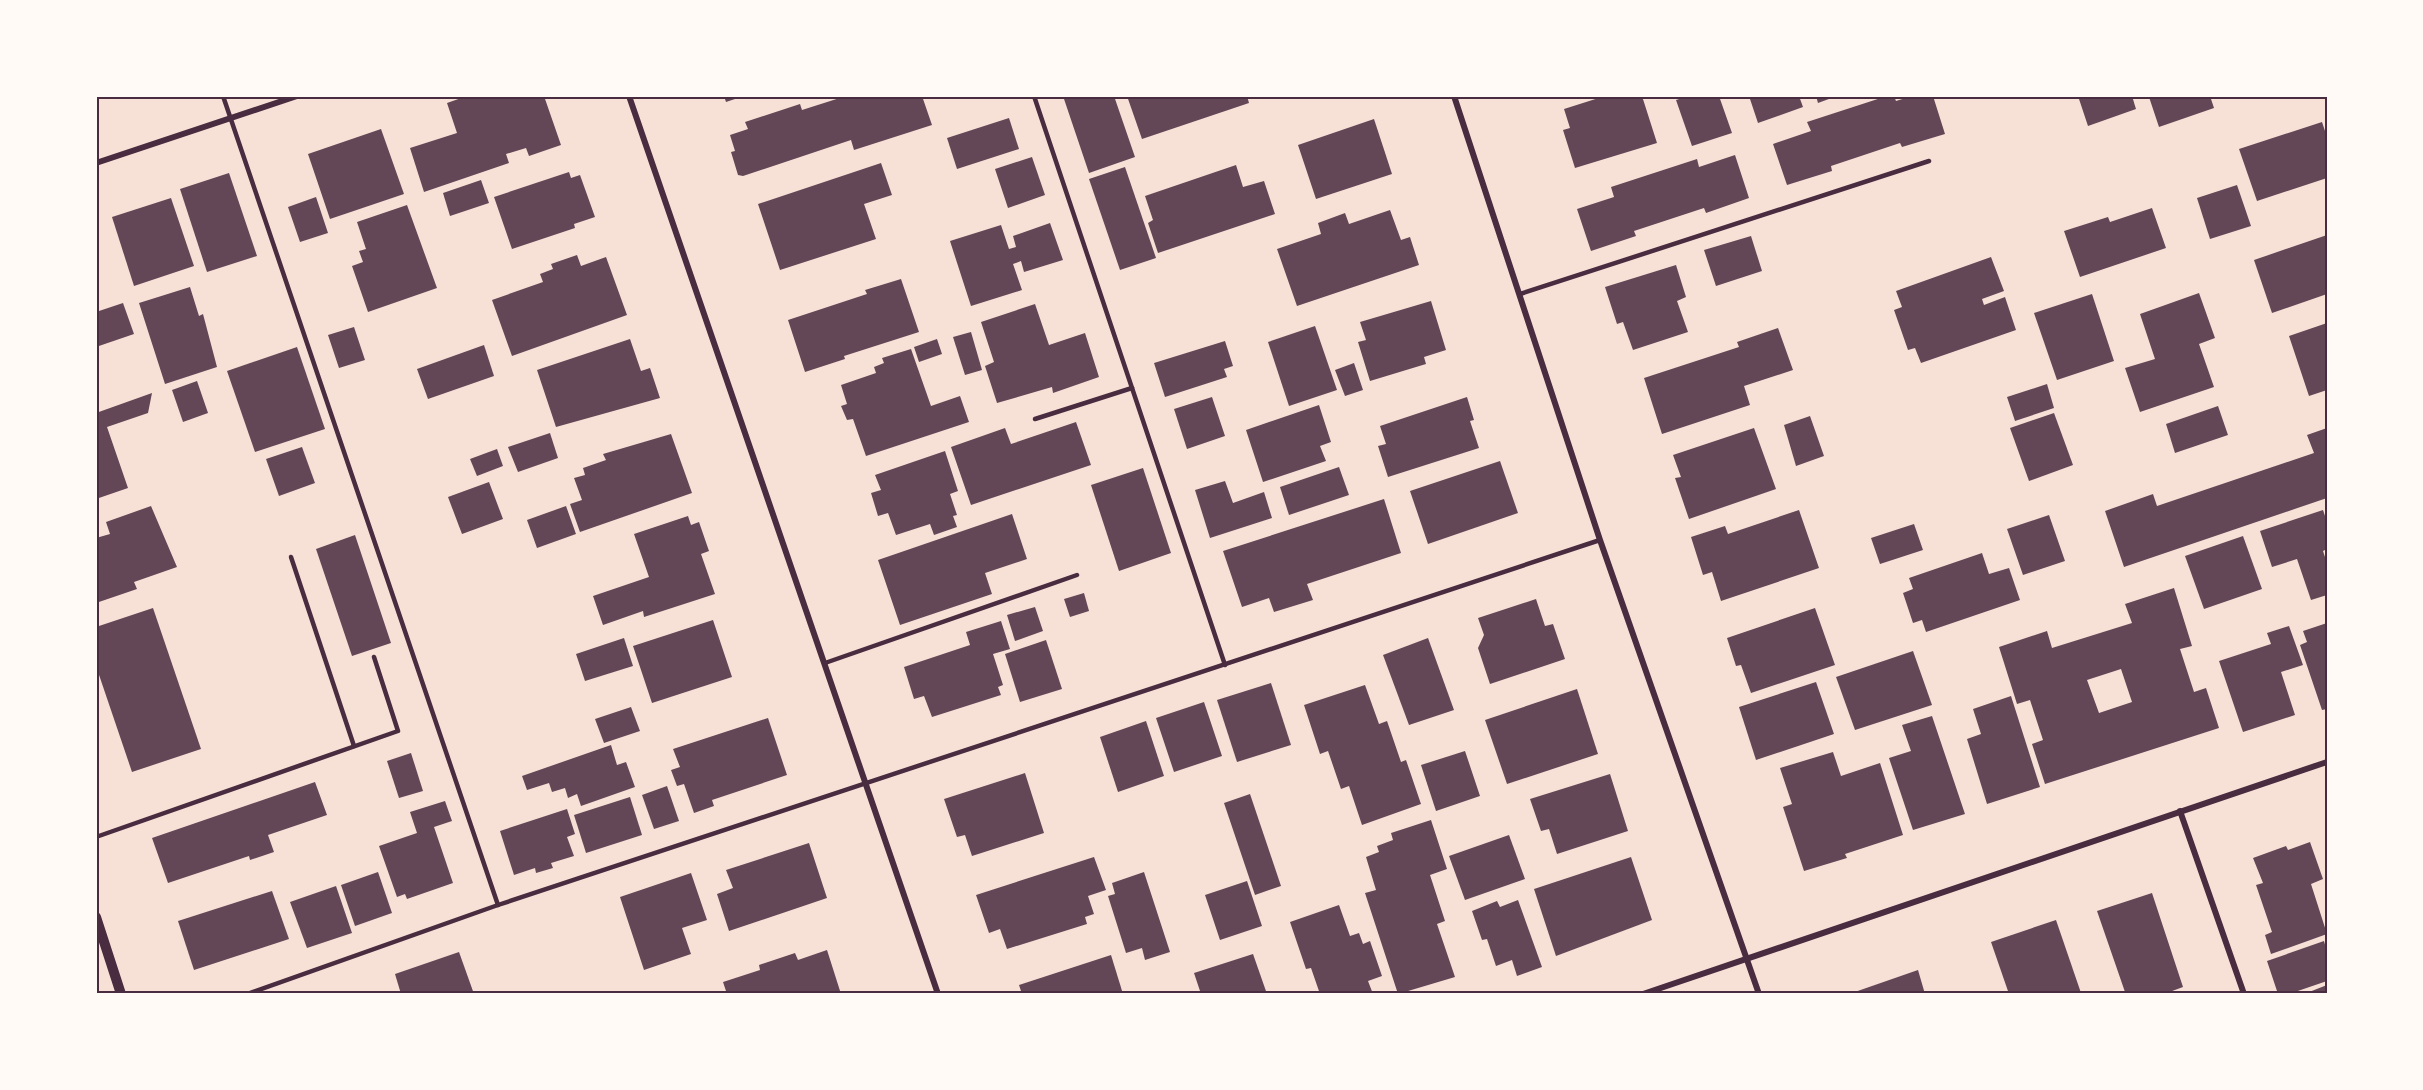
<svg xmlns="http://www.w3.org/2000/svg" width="2423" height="1090" viewBox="0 0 2423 1090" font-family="Inter,sans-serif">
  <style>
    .building { fill: #644757; fill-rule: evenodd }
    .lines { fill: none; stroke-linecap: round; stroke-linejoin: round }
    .service { stroke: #4a2c40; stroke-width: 4.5 }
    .minor { stroke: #4a2c40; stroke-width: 6 }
    .tertiary { stroke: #4a2c40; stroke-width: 10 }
    .neatline { fill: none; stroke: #4a2c40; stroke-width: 2 }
  </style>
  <rect width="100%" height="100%" fill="#f7e1d7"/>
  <g class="building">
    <polygon points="467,96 544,96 561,145 529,156 526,148 506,154 509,163 424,192 410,148 457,133 447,103"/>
    <polygon points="724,96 744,96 726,102"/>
    <polygon points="846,96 922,96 932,125 854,150 851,140 743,176 738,175 731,152 735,151 730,135 748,129 745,122 800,104 802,110"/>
    <polygon points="1063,96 1114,96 1135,157 1089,173"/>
    <polygon points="1127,96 1247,96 1249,103 1142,139"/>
    <polygon points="1605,96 1642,96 1657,143 1575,168 1563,130 1570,128 1564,109"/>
    <polygon points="1689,96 1719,96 1732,133 1692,146 1676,100"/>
    <polygon points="1749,96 1799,96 1803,107 1758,123"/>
    <polygon points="1816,96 1837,96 1818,103"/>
    <polygon points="1887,96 1894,96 1896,101 1912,96 1933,96 1945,134 1902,147 1900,143 1831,166 1832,171 1787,185 1773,144 1811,131 1807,122"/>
    <polygon points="2078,96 2132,96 2136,109 2088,126"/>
    <polygon points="2210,96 2214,108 2159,127 2149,97"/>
    <polygon points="1009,118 1019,149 957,169 947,138"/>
    <polygon points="1374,119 1392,174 1316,199 1298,145"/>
    <polygon points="2322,122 2327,137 2327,178 2257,201 2239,149"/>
    <polygon points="381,129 404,194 330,219 308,154"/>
    <polygon points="1735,155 1749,198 1706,213 1704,208 1634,231 1636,236 1591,251 1577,209 1614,197 1611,187 1697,159 1699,167"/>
    <polygon points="1032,157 1045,195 1008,208 995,169"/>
    <polygon points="881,163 892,195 864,204 876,239 780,270 758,204"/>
    <polygon points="1236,165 1243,187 1264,181 1275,214 1158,253 1148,223 1153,220 1145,196"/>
    <polygon points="1125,167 1156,258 1120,270 1089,179"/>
    <polygon points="569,172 571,178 580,175 595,217 574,224 575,228 512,249 494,197"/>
    <polygon points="229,173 257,256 207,272 180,189"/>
    <polygon points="481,180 489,203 450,216 443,193"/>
    <polygon points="2237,185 2251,226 2210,239 2197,198"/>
    <polygon points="316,197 328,233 300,242 288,207"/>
    <polygon points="171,198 194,266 134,286 112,217"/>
    <polygon points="407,205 437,288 368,312 352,266 363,262 359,251 366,249 357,222"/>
    <polygon points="2152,208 2166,248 2080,277 2064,231 2108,217 2110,222"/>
    <polygon points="1390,210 1401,240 1410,237 1419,265 1297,306 1277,249 1321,234 1318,223 1345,213 1349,224"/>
    <polygon points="1050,223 1063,260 1024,272 1021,261 1013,264 1022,290 971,306 950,241 1001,225 1009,249 1016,247 1013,236"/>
    <polygon points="2327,235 2327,294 2272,313 2254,260"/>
    <polygon points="1751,236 1762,271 1716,286 1704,250"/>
    <polygon points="577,255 581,266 606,257 627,315 512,356 492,300 543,282 540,274 553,269 551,264"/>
    <polygon points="1991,257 2004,291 1982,299 1984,305 2005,297 2016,330 1921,363 1915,348 1908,350 1894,310 1902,307 1896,291"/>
    <polygon points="1676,265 1686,297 1677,301 1688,332 1633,350 1623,322 1617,324 1605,287"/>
    <polygon points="901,279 919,332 844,356 845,359 805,372 788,320 867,294 865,290"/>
    <polygon points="190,287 199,316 203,314 217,367 165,384 139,303"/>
    <polygon points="2199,293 2215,338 2199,344 2214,387 2140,412 2125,368 2155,359 2140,314"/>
    <polygon points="2092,294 2114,361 2057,380 2034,313"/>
    <polygon points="1431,301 1446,350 1424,357 1426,364 1370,381 1358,342 1366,340 1360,322"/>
    <polygon points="123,303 134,334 96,347 96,312"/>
    <polygon points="1035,304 1049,345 1085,333 1099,377 1053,393 1052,387 997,403 985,366 994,362 981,322"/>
    <polygon points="2327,323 2327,390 2309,396 2289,336"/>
    <polygon points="1315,326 1337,390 1289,406 1268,342"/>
    <polygon points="354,327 365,360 339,368 328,335"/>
    <polygon points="1778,328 1793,370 1744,386 1750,405 1662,434 1644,378 1739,347 1737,342"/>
    <polygon points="971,332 982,370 965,375 953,337"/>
    <polygon points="630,339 641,371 650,368 660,398 556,427 537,370"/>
    <polygon points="937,339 942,354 919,362 914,347"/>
    <polygon points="1225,341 1233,366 1224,369 1227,377 1165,397 1154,363"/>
    <polygon points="484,345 494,376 428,399 417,369"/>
    <polygon points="297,347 325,429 255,452 227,371"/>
    <polygon points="911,349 931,406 960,396 969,422 866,456 853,419 847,420 841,406 847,404 841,385 876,373 874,367 884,363 882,358"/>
    <polygon points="1354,363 1363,390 1345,396 1335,370"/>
    <polygon points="197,381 208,413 183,422 172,390"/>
    <polygon points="2047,384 2054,408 2015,421 2007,397"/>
    <polygon points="152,393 148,413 107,427 128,488 96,499 96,413"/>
    <polygon points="1212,397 1225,436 1187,449 1174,409"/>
    <polygon points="1467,397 1474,420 1470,421 1479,448 1388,477 1378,446 1386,444 1380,426"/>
    <polygon points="1319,405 1331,442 1320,446 1326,461 1263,482 1246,430"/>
    <polygon points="2218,406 2228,435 2175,453 2166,424"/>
    <polygon points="2054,413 2073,465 2029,481 2010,428"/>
    <polygon points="1810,416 1824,456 1796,466 1784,425"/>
    <polygon points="1076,422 1091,465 971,505 951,447 1005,428 1011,444"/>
    <polygon points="1754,428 1776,489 1689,519 1675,478 1681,477 1673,455"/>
    <polygon points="2327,428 2327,498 2124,567 2105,511 2153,494 2157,506 2314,453 2307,435"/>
    <polygon points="550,433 558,458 518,472 508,447"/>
    <polygon points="671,434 692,493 580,532 570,504 582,500 574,478 585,475 583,468 606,460 603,454"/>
    <polygon points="302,447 315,483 279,496 266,459"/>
    <polygon points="497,449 503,466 477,476 470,459"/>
    <polygon points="945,451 958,491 950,494 957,515 953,516 957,527 934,535 930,524 896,535 888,513 878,516 871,493 881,490 875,475"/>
    <polygon points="1500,461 1518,513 1428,544 1410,491"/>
    <polygon points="1339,467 1349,495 1289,515 1280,487"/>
    <polygon points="1143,468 1171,553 1119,571 1091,485"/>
    <polygon points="1225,481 1233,503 1264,492 1272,518 1210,538 1195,490"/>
    <polygon points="489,482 503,519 462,534 448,497"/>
    <polygon points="1384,499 1401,553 1307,584 1313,600 1274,612 1269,598 1242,607 1223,551"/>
    <polygon points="151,506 177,567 134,582 137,589 96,603 96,538 110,534 106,522"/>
    <polygon points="566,506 576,534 537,548 527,520"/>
    <polygon points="1799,510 1819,568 1721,601 1712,572 1703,575 1691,537 1725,526 1728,534"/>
    <polygon points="2323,510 2327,522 2327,549 2323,551 2327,563 2327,595 2311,600 2297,559 2272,567 2260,531"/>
    <polygon points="1012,514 1027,559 985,573 992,594 900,625 878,560"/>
    <polygon points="2049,515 2065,561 2023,575 2007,529"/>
    <polygon points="688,516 691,525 699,522 709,551 701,554 715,594 644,617 643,611 603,625 593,596 649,577 634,534"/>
    <polygon points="1914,524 1923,550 1880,564 1871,538"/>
    <polygon points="355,535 391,643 352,656 316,549"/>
    <polygon points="2243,536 2262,589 2204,609 2185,556"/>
    <polygon points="1982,553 1989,574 2009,568 2020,600 1926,632 1922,620 1913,623 1903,593 1913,589 1909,578"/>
    <path d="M 2174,588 L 2192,646 L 2180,649 L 2194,692 L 2206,688 L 2219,728 L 2045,784 L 2032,744 L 2043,740 L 2030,700 L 2017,704 L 1999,647 L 2047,631 L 2052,648 L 2132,623 L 2125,604 ZM 2121,669 L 2132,702 L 2099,713 L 2087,680 Z"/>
    <polygon points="1084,593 1089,611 1070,617 1064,599"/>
    <polygon points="1536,599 1545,626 1553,624 1565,659 1490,684 1478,648 1484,635 1478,618"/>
    <polygon points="1035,607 1043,631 1015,641 1007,615"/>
    <polygon points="153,608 201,749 132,772 96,666 96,627"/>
    <polygon points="1815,608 1835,665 1751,693 1741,665 1736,666 1727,638"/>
    <polygon points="713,620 732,677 652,703 633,646"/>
    <polygon points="1001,621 1010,649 993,654 1003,685 998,687 1001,695 932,717 924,696 914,699 904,667 970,645 966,632"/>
    <polygon points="2327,623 2327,709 2322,710 2300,645 2307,642 2303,631"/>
    <polygon points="2289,626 2303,665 2281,672 2295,715 2243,732 2219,661 2271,644 2267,633"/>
    <polygon points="624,638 633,666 585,681 576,654"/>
    <polygon points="1428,638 1454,710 1409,725 1383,655"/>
    <polygon points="1046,640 1062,689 1020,702 1005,654"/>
    <polygon points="1913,651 1932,705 1855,730 1836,677"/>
    <polygon points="1816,682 1834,734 1756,760 1739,707"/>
    <polygon points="1271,683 1291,745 1237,762 1217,700"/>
    <polygon points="1365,685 1379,724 1387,721 1401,762 1406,760 1421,804 1362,825 1349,786 1341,789 1328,751 1320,754 1304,705"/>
    <polygon points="1577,689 1598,754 1507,784 1485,720"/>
    <polygon points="2011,696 2040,787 1987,804 1967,739 1981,734 1973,709"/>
    <polygon points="1204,702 1222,756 1174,772 1156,718"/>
    <polygon points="631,707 640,731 604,743 595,719"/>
    <polygon points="1932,716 1965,814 1913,830 1889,758 1911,751 1902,725"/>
    <polygon points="768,718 787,775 712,800 714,806 694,813 684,784 677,786 671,770 680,767 673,749"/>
    <polygon points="1146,721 1164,776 1118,792 1100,737"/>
    <polygon points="611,745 617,765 626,762 635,787 581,806 577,794 568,798 565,788 552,792 549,783 527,790 522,776"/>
    <polygon points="1465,751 1480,796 1436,811 1421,765"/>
    <polygon points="1833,752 1841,776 1880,763 1903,835 1845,854 1847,858 1804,871 1783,807 1792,804 1780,768"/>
    <polygon points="411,753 423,791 399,798 387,761"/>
    <polygon points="1025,773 1044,833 972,856 965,835 957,837 944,799"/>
    <polygon points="1610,774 1628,831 1557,854 1549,829 1541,831 1530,799"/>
    <polygon points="315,782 327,815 268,835 274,852 250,860 249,856 168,883 152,838"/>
    <polygon points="667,786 679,821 654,829 642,795"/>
    <polygon points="1250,794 1281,886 1255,895 1224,803"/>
    <polygon points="630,797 642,835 586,853 574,815"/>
    <polygon points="445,801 452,821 434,827 453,883 407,899 405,894 397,897 379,846 417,833 410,812"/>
    <polygon points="567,809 575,834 567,837 574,856 551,863 553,868 536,873 535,868 514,875 500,831"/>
    <polygon points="1431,820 1447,869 1430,875 1445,921 1437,924 1455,977 1398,994 1365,893 1376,890 1366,857 1379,852 1377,846 1393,840 1391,833"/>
    <polygon points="1509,835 1525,879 1465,900 1449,856"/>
    <polygon points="2310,842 2323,879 2311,884 2327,934 2271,954 2265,935 2272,932 2256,885 2263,883 2253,858 2286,846 2288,850"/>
    <polygon points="809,843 827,898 729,931 717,894 733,888 726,870"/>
    <polygon points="1094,857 1106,890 1088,896 1094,914 1085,917 1087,924 1007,949 1000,929 989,933 976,895"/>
    <polygon points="1631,857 1652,920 1556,956 1534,889"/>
    <polygon points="378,872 392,913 355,926 341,885"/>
    <polygon points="1144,872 1170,952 1145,960 1142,948 1126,953 1108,896 1115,894 1112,883"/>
    <polygon points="691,873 707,920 682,928 691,954 644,970 620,897"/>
    <polygon points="1247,881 1262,926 1220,940 1205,895"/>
    <polygon points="336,886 352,933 307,948 290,902"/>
    <polygon points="272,891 289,939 194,970 178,921"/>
    <polygon points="2152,893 2183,987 2164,994 2121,994 2125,992 2097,911"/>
    <polygon points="1518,900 1542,967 1517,976 1512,960 1496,966 1487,939 1482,940 1472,911 1497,901 1500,907"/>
    <polygon points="1339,905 1350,936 1359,933 1363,944 1370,941 1382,976 1368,981 1373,994 1320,994 1311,968 1306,969 1290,922"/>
    <polygon points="2056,920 2081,993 2009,994 1991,942"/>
    <polygon points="2324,941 2327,952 2327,981 2289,994 2278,994 2267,961"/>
    <polygon points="827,950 841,994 727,994 723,982 760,970 759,965 795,953 798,960"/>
    <polygon points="459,952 474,994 401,994 395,974"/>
    <polygon points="1253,954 1267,994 1201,994 1194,973"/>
    <polygon points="1111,955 1123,994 1022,994 1019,985"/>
    <polygon points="1918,970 1925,994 1849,994"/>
    <polygon points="2327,985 2327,994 2304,994"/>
  </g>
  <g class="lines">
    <g class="service">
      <polyline points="223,96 498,905"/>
      <polyline points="1034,96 1225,665"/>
      <polyline points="1520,294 1929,161"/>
      <polyline points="1035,419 1132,388"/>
      <polyline points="291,557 354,746"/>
      <polyline points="825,663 1077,575"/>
      <polyline points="96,837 398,731 374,657"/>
      <polyline points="247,994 498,905 1600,540"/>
    </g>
    <g class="minor">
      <polyline points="629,96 938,994"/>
      <polyline points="1454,96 1600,540 1759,994"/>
      <polyline points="96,163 297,96"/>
      <polyline points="2180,811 2244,994"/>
      <polyline points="1643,994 2327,762"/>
    </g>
    <polyline class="tertiary" points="96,917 121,994"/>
  </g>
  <rect width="2423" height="1090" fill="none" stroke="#fffaf5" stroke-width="195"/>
  <rect x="98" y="98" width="2228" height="894" class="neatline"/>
</svg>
